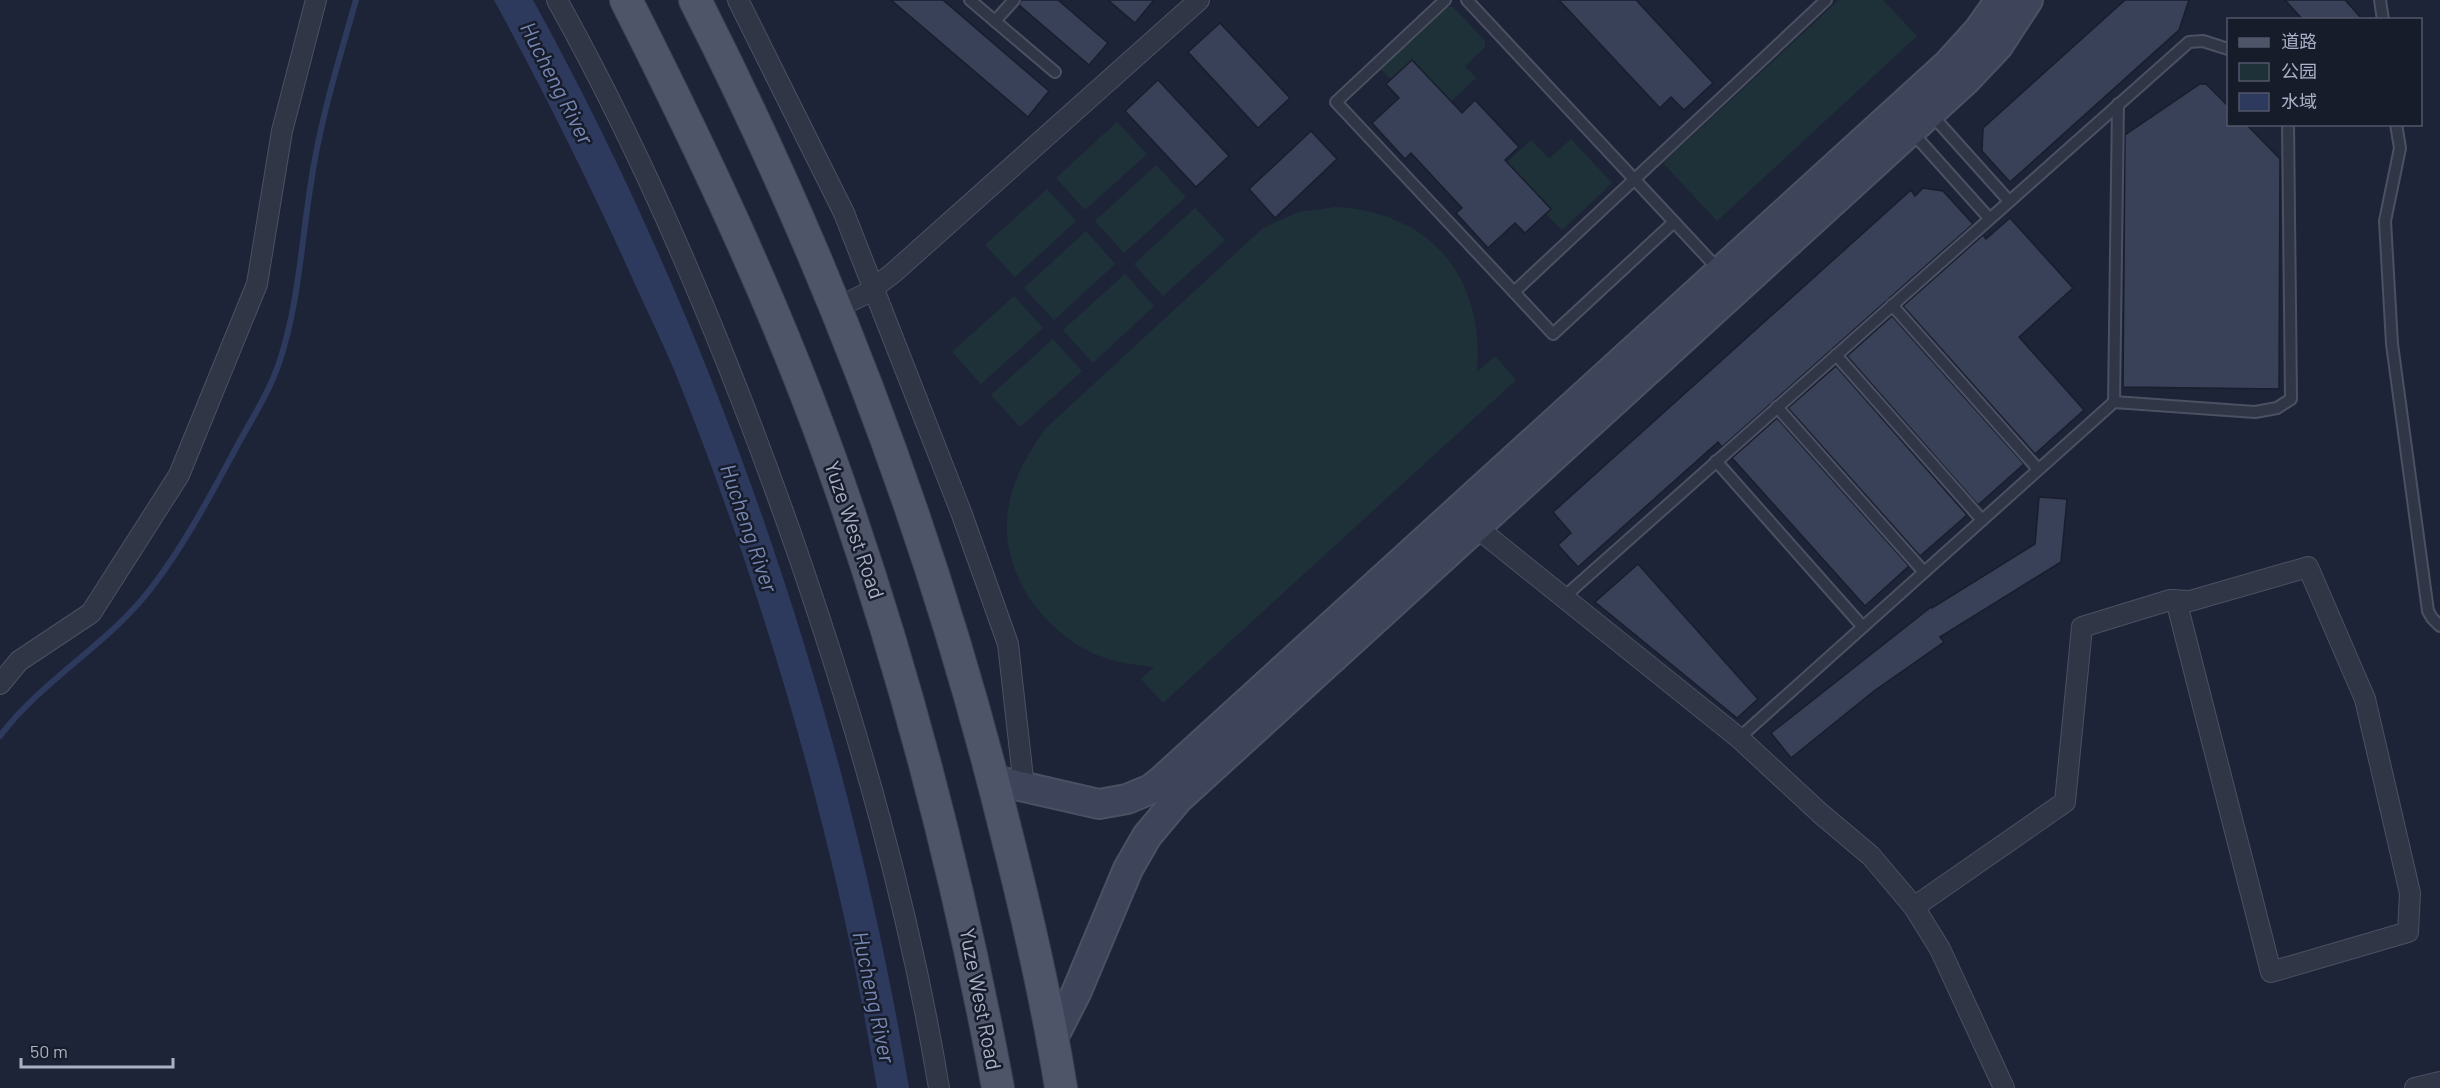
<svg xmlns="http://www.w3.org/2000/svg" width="2440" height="1088" viewBox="0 0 2440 1088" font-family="Barlow,'Noto Sans SC',sans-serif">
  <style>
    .green { fill: #1f3138 }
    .water { fill: #2d3a5d }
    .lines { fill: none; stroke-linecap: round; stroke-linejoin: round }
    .stream { stroke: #2d3a5d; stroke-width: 6 }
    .building { fill: #394158; stroke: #181e2d; stroke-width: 1.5 }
    .lane-casing { stroke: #4b5162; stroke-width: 14 }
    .street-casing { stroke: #4b5162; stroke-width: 22 }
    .secondary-casing { stroke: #4b5162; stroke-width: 32 }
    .primary-casing { stroke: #3a4050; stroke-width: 34 }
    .lane { stroke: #313647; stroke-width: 10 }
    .street { stroke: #313647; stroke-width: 20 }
    .secondary { stroke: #3e455a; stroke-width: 28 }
    .primary { stroke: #4e5568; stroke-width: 32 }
    .labels { text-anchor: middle; stroke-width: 5; stroke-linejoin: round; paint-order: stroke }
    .street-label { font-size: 21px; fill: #aab0c5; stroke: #171c2b }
    .water-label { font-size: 22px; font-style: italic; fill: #7888b4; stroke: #171c2b }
  </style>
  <rect width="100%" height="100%" fill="#1d2437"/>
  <g class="green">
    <polygon points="1839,0 1883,0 1917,36 1717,221 1663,163"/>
    <polygon points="1445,7 1453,7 1485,41 1485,47 1465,66 1476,78 1451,101 1413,60 1391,80 1380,68"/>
    <polygon points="1117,122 1147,154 1085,210 1056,178"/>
    <polygon points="1571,139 1612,183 1562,230 1546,214 1551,208 1507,162 1531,140 1549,159"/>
    <polygon points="1156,165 1186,197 1124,253 1095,221"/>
    <polygon points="1047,189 1076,221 1015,277 985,245"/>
    <path d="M 1336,207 C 1431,212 1485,278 1477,372 L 1495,356 L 1516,380 L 1163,703 L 1141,679 L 1154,667 C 1136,665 1118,663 1100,656 C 1045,635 999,572 1008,511 C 1012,480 1028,453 1046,428 L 1263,228 L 1298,212 Z"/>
    <polygon points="1195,208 1225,240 1163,296 1134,264"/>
    <polygon points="1086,231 1115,264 1054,320 1024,288"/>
    <polygon points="1125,274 1154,306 1093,363 1063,330"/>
    <polygon points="1014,296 1043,328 981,384 952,352"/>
    <polygon points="1053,339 1082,371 1020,427 991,395"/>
  </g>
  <path class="water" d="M 494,0 L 533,0 C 716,332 847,714 909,1088 L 877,1088 C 837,844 767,601 675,372 C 662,341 647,311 634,282 C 591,186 544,92 494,0 Z"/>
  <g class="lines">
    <path class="stream" d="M 0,736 C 43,679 109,644 152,587 C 185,544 210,496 236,448 C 251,420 269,393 279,363 C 298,307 301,247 310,189 C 319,124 338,63 356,0"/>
  </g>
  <g class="building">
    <polygon points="891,0 943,0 1049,91 1028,117"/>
    <polygon points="1021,0 1058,0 1108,43 1089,65 1019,5"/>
    <polygon points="1108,0 1154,0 1135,23"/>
    <polygon points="1559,0 1636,0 1713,83 1684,110 1671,97 1660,108"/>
    <polygon points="2125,0 2189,0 2179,30 2010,182 1982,151 1983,128"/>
    <polygon points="2285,0 2345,0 2363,20 2303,20"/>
    <polygon points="1220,23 1290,98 1258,128 1188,52"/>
    <polygon points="1412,60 1462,113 1475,100 1519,147 1505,160 1551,209 1525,233 1515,223 1488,248 1456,213 1462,208 1411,153 1405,159 1372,123 1399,98 1386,84"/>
    <polygon points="1158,80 1229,156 1196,187 1125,111"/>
    <polygon points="2200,84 2206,84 2229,107 2229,124 2246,124 2280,159 2279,389 2123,387 2125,135"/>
    <polygon points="1311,131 1337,159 1275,218 1249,189"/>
    <polygon points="1923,188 1943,191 1973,224 1722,447 1718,442 1578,567 1558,545 1571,533 1553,512 1911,190 1915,196"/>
    <polygon points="2010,218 2073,288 2019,337 2084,410 2035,454 1903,306 1983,235 1986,239"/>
    <polygon points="1892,316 2024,464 1978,505 1847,356"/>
    <polygon points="1836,366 1967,515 1920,556 1788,408"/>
    <polygon points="1777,418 1909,566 1865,606 1732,458"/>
    <polygon points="2039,497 2067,499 2061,562 1940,637 1944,642 1874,691 1791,758 1771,733 1931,607 1932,608 2035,544"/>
    <polygon points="1638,564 1758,699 1737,718 1595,602"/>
  </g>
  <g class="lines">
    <defs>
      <g id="lane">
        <polyline points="970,0 1055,72"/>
        <polyline points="1445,0 1336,102 1514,292 1826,0"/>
        <polyline points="1467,0 1719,270"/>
        <polyline points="2380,0 2383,20"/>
        <polyline points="995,21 1014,0"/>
        <polyline points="1931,114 2009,201"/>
        <polyline points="2396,124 2400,148 2385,221 2392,344 2428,611 2432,618 2440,626"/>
        <polyline points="1911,131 1989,218"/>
        <polyline points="1514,292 1553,334 1674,222"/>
        <polyline points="1892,305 2038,469"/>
        <polyline points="1836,355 1982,520"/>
        <polyline points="2114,402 2118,104"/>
        <polyline points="1777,407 1924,572"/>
        <polyline points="1716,461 1863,627"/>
        <polyline points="1564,597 2189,42 2203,41 2228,49"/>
        <polyline points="1739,738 2114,402 2255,412 2277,408 2291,399 2288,124"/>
      </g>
      <g id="street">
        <path d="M 557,0 C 655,176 732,364 798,554 C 858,729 909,906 939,1088"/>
        <polyline points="738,0 844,213 961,512 1008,644 1024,787"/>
        <polyline points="837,308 865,294 892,274 1199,0"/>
        <polyline points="1476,527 1739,738 1820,813 1871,856 1914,907 1940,949 2004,1088"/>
        <polyline points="0,684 19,661 91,613 179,475 257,284 282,131 316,0"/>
        <polyline points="1914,907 2065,802 2082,627 2170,600 2190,601 2308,567 2365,699 2410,893 2408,932 2271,972 2176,600"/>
        <polyline points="2415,1088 2440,1082"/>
      </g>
      <g id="secondary">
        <polyline points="994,780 1099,804 1127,799 1151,789 1161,781 1948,64 1978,31 2000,0"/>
        <polyline points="1052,1040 1076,993 1128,869 1147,836 1178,799 1965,81 1998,46 2028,0"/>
      </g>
      <g id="primary">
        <path d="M 626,0 C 702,150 774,302 831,461 C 904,665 958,875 998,1088"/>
        <path d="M 695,0 C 829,264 934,539 1005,828 C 1027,914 1047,1000 1061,1088"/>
      </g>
    </defs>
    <use href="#lane" class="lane-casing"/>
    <use href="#street" class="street-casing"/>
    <use href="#secondary" class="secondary-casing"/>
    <use href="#primary" class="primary-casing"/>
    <use href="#lane" class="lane"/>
    <use href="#street" class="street"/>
    <use href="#secondary" class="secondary"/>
    <use href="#primary" class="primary"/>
  </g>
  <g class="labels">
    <g class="street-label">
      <text transform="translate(854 530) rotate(71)" y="7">Yuze West Road</text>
      <text transform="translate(980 999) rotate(79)" y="7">Yuze West Road</text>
    </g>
    <g class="water-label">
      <text transform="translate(557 83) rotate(63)" y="8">Hucheng River</text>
      <text transform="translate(749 528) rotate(71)" y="8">Hucheng River</text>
      <text transform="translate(874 997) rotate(78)" y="8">Hucheng River</text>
    </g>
  </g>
  <rect x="2227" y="18" width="195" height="108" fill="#171c2b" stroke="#525769" stroke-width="1.5"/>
  <rect x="2239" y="38" width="30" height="9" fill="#4e5568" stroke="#525769" stroke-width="1.5"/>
  <text x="2281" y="48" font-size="18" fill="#aab0c5">道路</text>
  <rect x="2239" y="63" width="30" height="18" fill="#1f3138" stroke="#525769" stroke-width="1.5"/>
  <text x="2281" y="78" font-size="18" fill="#aab0c5">公园</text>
  <rect x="2239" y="93" width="30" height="18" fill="#2d3a5d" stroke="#525769" stroke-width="1.5"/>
  <text x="2281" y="108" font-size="18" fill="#aab0c5">水域</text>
  <path d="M21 1058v9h152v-9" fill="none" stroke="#aab0c5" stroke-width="3"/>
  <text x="30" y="1058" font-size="18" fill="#aab0c5" stroke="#171c2b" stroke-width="4.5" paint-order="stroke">50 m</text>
</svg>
